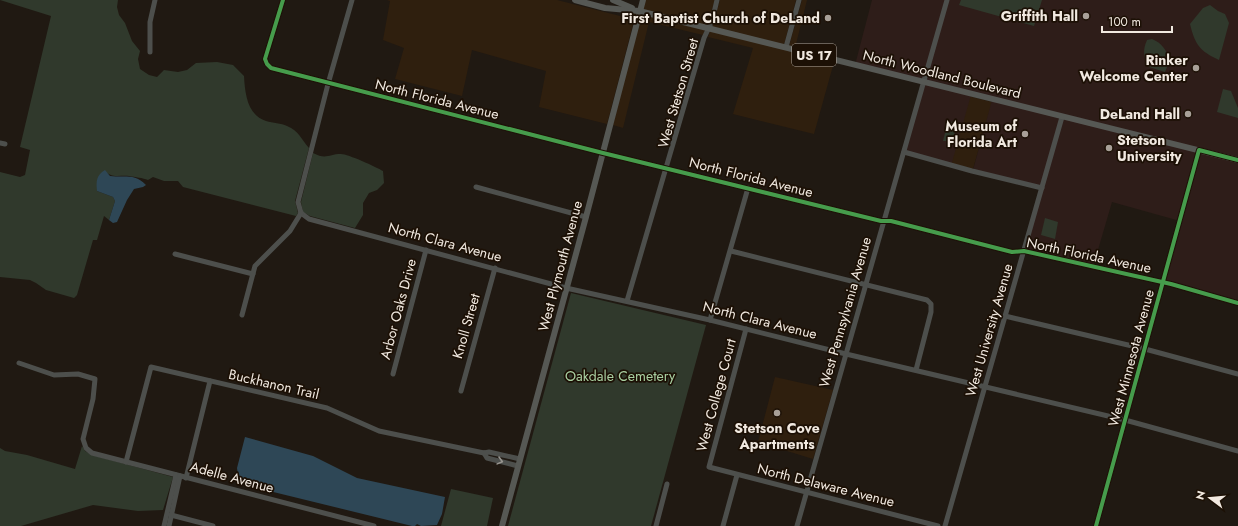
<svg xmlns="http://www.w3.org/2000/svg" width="1238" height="526" viewBox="0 0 1238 526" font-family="Jost,sans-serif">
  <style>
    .built { fill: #2f1f0e }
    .education { fill: #2e1d19 }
    .green { fill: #30392c }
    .water { fill: #2e4756 }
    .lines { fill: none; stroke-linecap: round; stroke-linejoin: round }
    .minor { stroke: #4d4f4c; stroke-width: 5 }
    .major { stroke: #565854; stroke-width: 6 }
    .cycleway-casing { stroke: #1c1005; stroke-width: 6 }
    .cycleway { stroke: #469c4c; stroke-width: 4 }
    .oneway { stroke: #97948f }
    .poi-dot { fill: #a8a098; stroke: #1c1005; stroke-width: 1.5 }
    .labels { text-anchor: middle; stroke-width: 3.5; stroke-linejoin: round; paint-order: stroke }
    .shield { fill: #1c1005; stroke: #b1a89e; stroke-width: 1 }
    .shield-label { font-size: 13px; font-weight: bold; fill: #f1e9e0 }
    .poi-label { font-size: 14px; font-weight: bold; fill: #f1e9e0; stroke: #1c1005; text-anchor: end }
    .street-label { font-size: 14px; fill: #f1e9e0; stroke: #1c1005 }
    .park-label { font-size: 14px; fill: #a9d0a2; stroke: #1c1005 }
  </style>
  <rect width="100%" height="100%" fill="#201912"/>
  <g class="built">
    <polygon points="387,0 557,0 632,19 633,13 636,13 607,124 539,107 546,71 472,50 462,96 395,79 404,48 383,40 390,1"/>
    <polygon points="645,0 715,0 707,26 643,10"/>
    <polygon points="720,0 796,0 784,45 712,27"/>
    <polygon points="802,0 807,0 796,44 836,55 835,57 789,46"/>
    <polygon points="641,14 705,30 703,35 649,22 623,128 613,125"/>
    <polygon points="710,31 834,62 814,134 733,114 753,48 708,37"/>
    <polygon points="926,85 992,102 973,169 907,151"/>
    <polygon points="775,377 833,390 813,459 758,442"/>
  </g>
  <polygon class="education" points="872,0 1238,0 1238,303 1163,283 1180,221 1112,202 1093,267 1024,251 1042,188 973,170 992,100 971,95 951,166 904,152 923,82 855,65"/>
  <g class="green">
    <path d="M 0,0 L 118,0 L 117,7 L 119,15 L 125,23 L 132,41 L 140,51 L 138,59 L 140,69 L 149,75 L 157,77 L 164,70 L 178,72 L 187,70 L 196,63 L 217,62 L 233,65 L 244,76 C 245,93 247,115 266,121 C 273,123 281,123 287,126 C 299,131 301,139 309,148 L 295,201 L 298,213 L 296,216 L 183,187 L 178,181 L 164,181 L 153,177 L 148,180 C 143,178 135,177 129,176 C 121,175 114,178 107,173 L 97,191 L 113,197 L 115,201 L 109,220 L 104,216 L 97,240 L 93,240 L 77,295 L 74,298 L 46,290 L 36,283 L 30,280 L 0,277 L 0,172 L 20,177 L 25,175 L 30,150 L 20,147 L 51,16 Z"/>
    <polygon points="961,0 1042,0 1034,26 959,5"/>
    <path d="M 1210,5 L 1218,11 L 1225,14 L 1229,23 L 1219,60 C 1200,51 1195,45 1190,24 L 1203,8 Z"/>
    <path d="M 1152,39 C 1162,43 1166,50 1170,60 L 1165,72 L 1149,67 C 1144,57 1142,51 1147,40 Z"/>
    <polygon points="1223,89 1231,91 1238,108 1238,118 1217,112"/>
    <polygon points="952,121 956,128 952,142 950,143 947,141 943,141 947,125 951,123"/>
    <path d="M 313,153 C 326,160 329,154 341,154 C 348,154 376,167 383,171 L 384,183 L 377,190 L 369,193 L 363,203 L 363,215 L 355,228 L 310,216 L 303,212 L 301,202 Z"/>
    <polygon points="1045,218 1058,222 1055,239 1041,235"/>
    <polygon points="571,293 706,325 651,526 508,526"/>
    <polygon points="82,446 85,451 92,455 173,477 163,510 138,511 93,505 21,526 0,526 0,448 5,451 27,455 75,469"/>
    <polygon points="451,489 493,498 487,526 441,526"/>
  </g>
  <g class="water">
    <path d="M 105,170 L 110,176 C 126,178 134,173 146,185 L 143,187 L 134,189 L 127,200 L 117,222 L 113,223 L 109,220 L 115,201 L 113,197 L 97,191 C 96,182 96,175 105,170 Z"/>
    <polygon points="245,437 313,456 357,478 445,497 442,514 437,525 421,526 417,524 415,526 412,526 257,488 242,483 238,475 237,468"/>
  </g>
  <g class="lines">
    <g class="minor">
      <polyline points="283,0 265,59 267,64 271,68 603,153 881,221 891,221 1012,252 1024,251 1171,284 1238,303"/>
      <polyline points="786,47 799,0"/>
      <polyline points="150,52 150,22 155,0"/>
      <polyline points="0,143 5,144"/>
      <polyline points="904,152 972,171 1042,188"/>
      <polyline points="476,187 586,217"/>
      <polyline points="301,213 309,219 566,288 710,320 846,354 1125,420 1238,451"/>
      <polyline points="301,213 298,202 328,84 352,0"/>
      <polyline points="731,251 927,300 931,304 931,312 916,370"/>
      <polyline points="175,254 253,274"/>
      <polyline points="627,301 704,38 712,21 717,0"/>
      <polyline points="242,315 255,266 290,231 301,213"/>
      <polyline points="1005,316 1145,349 1238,374"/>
      <polyline points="710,320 748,188"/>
      <polyline points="746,329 709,467 938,526"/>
      <polyline points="19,363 54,375 78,374 95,379 93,399 83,439 86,448 92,453 374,526"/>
      <polyline points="393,374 426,250"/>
      <polyline points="461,391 495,268"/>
      <polyline points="484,453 487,458 518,466"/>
      <polyline points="126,462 151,367 327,408 379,431 484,453 489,452 520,459"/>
      <polyline points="186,478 210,381"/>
      <polyline points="171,515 213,526"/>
      <polyline points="164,526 176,475"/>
      <polyline points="169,526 180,476"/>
      <polyline points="656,526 667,484"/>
      <polyline points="723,526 737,475"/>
      <polyline points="797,526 947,0"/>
      <polyline points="945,526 1062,117"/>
      <polyline points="1096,526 1199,150"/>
    </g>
    <g class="major">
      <polyline points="575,0 605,8 639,11 1238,160"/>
      <polyline points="613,0 632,8"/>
      <polyline points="502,526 586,217 643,0"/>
    </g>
    <defs>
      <g id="cycleway">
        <polyline points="283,0 265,59 267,64 271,68 603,153 881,221 891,221 1012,252 1024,251 1171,284 1238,303"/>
        <polyline points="1096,526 1199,150 1238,160"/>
      </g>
    </defs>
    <use href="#cycleway" class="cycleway-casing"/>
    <use href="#cycleway" class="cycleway"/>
  </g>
  <defs><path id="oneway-chevron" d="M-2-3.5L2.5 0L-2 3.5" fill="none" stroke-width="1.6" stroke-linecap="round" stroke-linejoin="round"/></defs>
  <use class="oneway" href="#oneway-chevron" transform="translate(500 461) rotate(15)"/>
  <g class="poi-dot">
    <circle cx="1086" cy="16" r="4"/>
    <circle cx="828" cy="18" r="4"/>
    <circle cx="1196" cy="68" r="4"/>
    <circle cx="1188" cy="114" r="4"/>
    <circle cx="1025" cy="134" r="4"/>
    <circle cx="1109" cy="148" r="4"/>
    <circle cx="777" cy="413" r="4"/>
  </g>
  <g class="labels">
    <rect class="shield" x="792" y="44" width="44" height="22" rx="3"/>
    <g class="shield-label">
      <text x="814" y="60">US 17</text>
    </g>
    <g class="poi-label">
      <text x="1078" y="21">Griffith Hall</text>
      <text x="820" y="23">First Baptist Church of DeLand</text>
      <text x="1188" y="65">Rinker<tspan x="1188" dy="16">Welcome Center</tspan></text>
      <text x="1180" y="119">DeLand Hall</text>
      <text x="1017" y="131">Museum of<tspan x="1017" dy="16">Florida Art</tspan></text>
      <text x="1117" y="145" text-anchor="start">Stetson<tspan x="1117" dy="16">University</tspan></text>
      <text x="777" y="433" text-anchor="middle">Stetson Cove<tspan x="777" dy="16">Apartments</tspan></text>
    </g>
    <g class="street-label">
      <text transform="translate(942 74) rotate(14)" y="5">North Woodland Boulevard</text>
      <text transform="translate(678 93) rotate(-74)" y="5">West Stetson Street</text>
      <text transform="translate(437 99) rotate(14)" y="5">North Florida Avenue</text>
      <text transform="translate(751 177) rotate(14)" y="5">North Florida Avenue</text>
      <text transform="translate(445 242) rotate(15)" y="5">North Clara Avenue</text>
      <text transform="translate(1089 255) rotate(12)" y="5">North Florida Avenue</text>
      <text transform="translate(560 266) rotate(-75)" y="5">West Plymouth Avenue</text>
      <text transform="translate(398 309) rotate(-75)" y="5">Arbor Oaks Drive</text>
      <text transform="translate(845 312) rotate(-74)" y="5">West Pennsylvania Avenue</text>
      <text transform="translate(760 320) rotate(14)" y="5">North Clara Avenue</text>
      <text transform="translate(466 326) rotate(-74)" y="5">Knoll Street</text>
      <text transform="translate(989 330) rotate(-74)" y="5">West University Avenue</text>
      <text transform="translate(1131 358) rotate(-75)" y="5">West Minnesota Avenue</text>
      <text transform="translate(274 384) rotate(13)" y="5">Buckhanon Trail</text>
      <text transform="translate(716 395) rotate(-75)" y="5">West College Court</text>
      <text transform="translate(232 477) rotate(15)" y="5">Adelle Avenue</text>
      <text transform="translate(826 485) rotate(14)" y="5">North Delaware Avenue</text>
    </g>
    <g class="park-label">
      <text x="620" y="381">Oakdale Cemetery</text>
    </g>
  </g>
  <g transform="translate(1210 498) rotate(286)" stroke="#1c1005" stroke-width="3" paint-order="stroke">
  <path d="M0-3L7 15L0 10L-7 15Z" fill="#f1e9e0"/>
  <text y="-6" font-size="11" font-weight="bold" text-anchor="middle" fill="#f1e9e0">N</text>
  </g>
  <path d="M1102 26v6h70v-6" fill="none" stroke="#f1e9e0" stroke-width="2"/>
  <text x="1108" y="26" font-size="12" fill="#f1e9e0" stroke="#1c1005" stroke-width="3" paint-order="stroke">100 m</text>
</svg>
